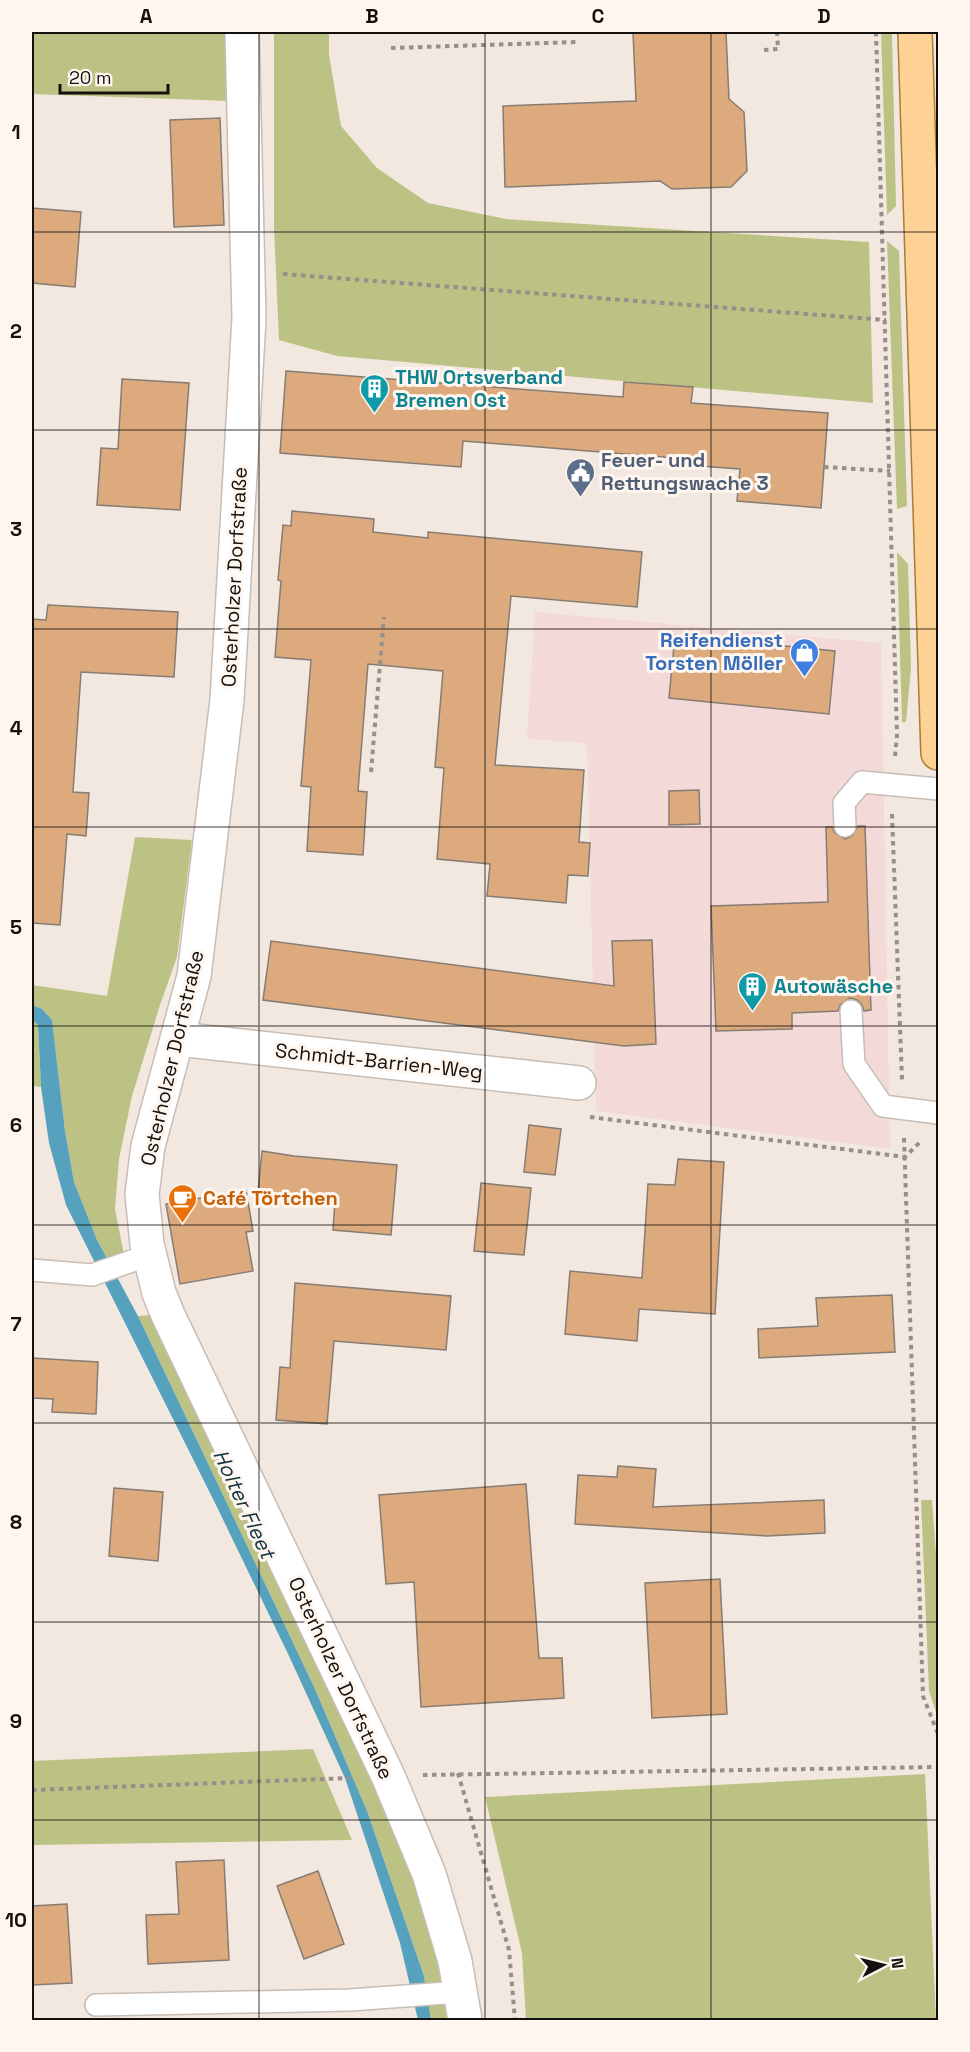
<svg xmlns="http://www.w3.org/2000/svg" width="970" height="2052" viewBox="0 0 970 2052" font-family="'Space Grotesk',sans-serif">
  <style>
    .commercial { fill: #f4d9d9 }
    .green { fill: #bcc284 }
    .water { fill: #56a2be }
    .building { fill: #ddaa7d; stroke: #857c74; stroke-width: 1.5 }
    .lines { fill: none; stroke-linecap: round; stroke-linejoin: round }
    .lane-casing { stroke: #c7bdb5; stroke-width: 24 }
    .street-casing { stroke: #c7bdb5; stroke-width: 36 }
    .primary-casing { stroke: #ab7b37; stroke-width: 36 }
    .path { stroke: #978f89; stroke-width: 4; stroke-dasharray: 4.5 4.5; stroke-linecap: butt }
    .lane { stroke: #fff; stroke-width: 21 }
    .street { stroke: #fff; stroke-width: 33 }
    .primary { stroke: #fed294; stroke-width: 33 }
    .grid { fill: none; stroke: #13100d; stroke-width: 1.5; stroke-opacity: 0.55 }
    .labels { text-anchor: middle; stroke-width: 6; stroke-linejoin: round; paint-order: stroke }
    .culture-label { font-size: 20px; font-weight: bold; fill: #0d838f; stroke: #fef6ef; text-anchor: start }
    .service-label { font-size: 20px; font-weight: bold; fill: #4e5e75; stroke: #fef6ef; text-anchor: start }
    .street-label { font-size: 20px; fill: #13100d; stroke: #fef6ef }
    .shop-label { font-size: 20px; font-weight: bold; fill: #366cbe; stroke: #fef6ef; text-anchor: end }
    .food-label { font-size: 20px; font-weight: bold; fill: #c56008; stroke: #fef6ef; text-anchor: start }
    .water-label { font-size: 21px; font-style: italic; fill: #103441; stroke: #fef6ef }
    .neatline { fill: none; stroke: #13100d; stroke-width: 2 }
    .grid-label { font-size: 20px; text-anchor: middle; font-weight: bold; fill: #13100d }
  </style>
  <rect width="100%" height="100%" fill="#f3e8e0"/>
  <polygon class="commercial" points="535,612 881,643 890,1149 596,1111 587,743 527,739"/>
  <g class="green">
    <polygon points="32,32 230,32 230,101 32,94"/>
    <polygon points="274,32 329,32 329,55 341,126 377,168 428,203 506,219 869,242 873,403 337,356 279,340 274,229"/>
    <polygon points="881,32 892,32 896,206 887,215"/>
    <polygon points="887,241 899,251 907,506 897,509"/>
    <polygon points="897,552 908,564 911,668 906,722 902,722"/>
    <polygon points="135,837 192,840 177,957 160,1005 132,1096 119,1159 115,1209 124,1255 107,1259 97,1240 74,1182 65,1131 52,1020 42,1009 32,1005 32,985 107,996"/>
    <polygon points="32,1019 38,1025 41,1087 32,1086"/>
    <polygon points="154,1315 408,1852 440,1959 449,2020 431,2020 424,1976 367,1811 315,1689 138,1316"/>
    <polygon points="921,1500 932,1500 938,1582 938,1718 929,1691"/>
    <polygon points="313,1749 352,1840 32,1845 32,1761"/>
    <polygon points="925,1774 936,2020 526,2020 522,1953 485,1797"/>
  </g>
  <polygon class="water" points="32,1005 42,1009 52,1020 65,1131 74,1182 97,1240 138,1316 315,1689 367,1811 424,1976 431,2020 418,2020 400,1943 345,1778 289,1656 216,1505 66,1205 49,1143 41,1087 38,1025 32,1019"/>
  <g class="building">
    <polygon points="633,32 726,32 729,99 744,112 747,171 731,187 672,189 660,181 505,187 503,106 636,101"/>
    <polygon points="220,118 224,225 174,227 170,120"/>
    <polygon points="32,208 81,212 75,287 32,283"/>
    <polygon points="286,371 623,397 624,382 693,387 691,403 828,413 821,508 737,501 740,469 686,465 687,459 463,441 461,467 280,453"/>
    <polygon points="122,379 189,383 180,510 97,505 101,448 118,449"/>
    <polygon points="292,511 374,519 373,532 428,538 428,532 642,552 637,607 511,596 495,765 584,770 579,842 590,843 588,876 568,875 566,903 487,896 490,864 437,859 444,768 435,767 443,671 368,664 358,791 367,792 363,855 307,851 311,787 301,786 311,660 275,657 281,581 278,580 283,525 291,526"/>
    <polygon points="48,605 178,612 174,677 81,672 73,792 89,793 86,836 67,834 60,925 32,923 32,619 46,620"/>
    <polygon points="675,635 835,651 829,714 669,698"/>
    <polygon points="699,790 700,824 669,825 669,791"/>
    <polygon points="858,826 865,826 871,1010 864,1011 862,1005 857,1000 850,998 840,1005 838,1011 792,1013 792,1029 716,1031 711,906 828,902 826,827 832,827 835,833 845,839 852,836"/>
    <polygon points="652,940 656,1044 624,1046 263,1000 271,941 614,986 612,941"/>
    <polygon points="529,1125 561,1129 555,1175 524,1172"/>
    <polygon points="262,1151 294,1156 397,1165 391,1235 333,1230 335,1201 258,1192"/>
    <polygon points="678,1159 724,1162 715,1314 639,1309 637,1341 565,1334 570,1271 642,1278 648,1184 675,1185"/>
    <polygon points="481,1183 531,1188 524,1255 474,1251"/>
    <polygon points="246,1190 253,1231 246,1232 253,1271 180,1284 166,1204"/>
    <polygon points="295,1283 451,1296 446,1350 334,1341 327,1424 276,1420 280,1367 290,1368"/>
    <polygon points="892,1295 895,1352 759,1358 758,1329 818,1326 816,1298"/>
    <polygon points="32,1358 98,1362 96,1414 52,1412 53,1399 32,1398"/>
    <polygon points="618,1466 656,1469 653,1507 824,1500 825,1533 767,1536 575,1524 578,1475 617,1477"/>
    <polygon points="526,1484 539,1658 562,1658 564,1698 421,1707 414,1582 386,1584 379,1495"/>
    <polygon points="114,1488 163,1492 158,1561 109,1556"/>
    <polygon points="720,1579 727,1714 652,1718 645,1583"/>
    <polygon points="224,1860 229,1960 148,1964 146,1915 179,1914 176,1862"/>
    <polygon points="318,1871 344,1944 304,1959 277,1886"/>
    <polygon points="67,1904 72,1983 32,1985 32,1906"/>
  </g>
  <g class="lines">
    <defs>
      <g id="lane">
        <polyline points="845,826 844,803 862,782 938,789"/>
        <polyline points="851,1011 854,1064 883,1106 938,1113"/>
        <polyline points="32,1270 92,1275 149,1255"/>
        <polyline points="96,2005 350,2000 460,1992"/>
      </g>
      <g id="street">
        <polyline points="242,32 249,318 227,700 194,976 148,1146 142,1194 147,1244 159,1293 168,1315 388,1776 429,1874 455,1961 465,2020"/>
        <polyline points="178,1039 579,1083"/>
      </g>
      <polyline id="primary" points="915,32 938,753"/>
    </defs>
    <use href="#lane" class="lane-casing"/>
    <use href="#street" class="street-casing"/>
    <use href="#primary" class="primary-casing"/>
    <g class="path">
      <polyline points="876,32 897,735 895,756"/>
      <polyline points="391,48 577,42"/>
      <polyline points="764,50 778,49 777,32"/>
      <polyline points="283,274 886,320"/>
      <polyline points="824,467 890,471"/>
      <polyline points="371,772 384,617"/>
      <polyline points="892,814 902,1080"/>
      <polyline points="590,1117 905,1157 921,1141"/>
      <polyline points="904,1138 923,1696 938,1734"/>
      <polyline points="458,1773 509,1950 515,2020"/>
      <polyline points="423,1775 938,1767"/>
      <polyline points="32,1790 350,1778"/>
    </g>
    <use href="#lane" class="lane"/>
    <use href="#street" class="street"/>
    <use href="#primary" class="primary"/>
  </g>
  <path class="grid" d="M 259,32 L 259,2020M 485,32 L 485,2020M 711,32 L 711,2020M 32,232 L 938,232M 32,430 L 938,430M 32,629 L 938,629M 32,827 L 938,827M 32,1026 L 938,1026M 32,1225 L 938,1225M 32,1423 L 938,1423M 32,1622 L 938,1622M 32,1820 L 938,1820"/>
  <defs>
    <symbol id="building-pin" viewBox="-11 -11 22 30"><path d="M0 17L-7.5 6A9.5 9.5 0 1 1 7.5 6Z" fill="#0f9aa8" stroke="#fef6ef"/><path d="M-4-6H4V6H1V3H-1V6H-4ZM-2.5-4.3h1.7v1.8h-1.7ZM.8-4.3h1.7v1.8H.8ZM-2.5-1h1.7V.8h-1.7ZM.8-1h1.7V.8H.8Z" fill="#fff"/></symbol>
    <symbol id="civic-pin" viewBox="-11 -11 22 30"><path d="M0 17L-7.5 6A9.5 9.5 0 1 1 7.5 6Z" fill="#5c6f8a" stroke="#fef6ef"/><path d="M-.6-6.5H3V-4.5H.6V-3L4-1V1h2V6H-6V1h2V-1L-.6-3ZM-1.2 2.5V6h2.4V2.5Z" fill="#fff"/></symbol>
    <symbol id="shop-pin" viewBox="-11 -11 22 30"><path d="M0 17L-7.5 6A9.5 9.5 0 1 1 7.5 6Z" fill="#3f7fe0" stroke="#fef6ef"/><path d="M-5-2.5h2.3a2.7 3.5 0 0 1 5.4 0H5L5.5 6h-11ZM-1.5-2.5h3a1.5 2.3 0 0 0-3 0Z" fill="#fff"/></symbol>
    <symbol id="cafe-pin" viewBox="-11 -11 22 30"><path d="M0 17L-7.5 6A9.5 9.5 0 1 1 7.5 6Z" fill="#e8710a" stroke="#fef6ef"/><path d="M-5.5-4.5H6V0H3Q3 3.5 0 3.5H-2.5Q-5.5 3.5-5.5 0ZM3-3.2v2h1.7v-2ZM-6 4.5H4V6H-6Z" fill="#fff"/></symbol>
  </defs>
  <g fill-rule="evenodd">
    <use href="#building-pin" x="358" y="372" width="33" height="45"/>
    <use href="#civic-pin" x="564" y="456" width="33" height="45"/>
    <use href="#shop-pin" x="788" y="636" width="33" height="45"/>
    <use href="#building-pin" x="736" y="970" width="33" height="45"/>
    <use href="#cafe-pin" x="166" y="1182" width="33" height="45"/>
  </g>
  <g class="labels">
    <g class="culture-label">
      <text x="395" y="384">THW Ortsverband<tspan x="395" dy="23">Bremen Ost</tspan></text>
      <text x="774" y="993">Autowäsche</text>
    </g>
    <g class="service-label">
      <text x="601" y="467">Feuer- und<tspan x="601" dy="23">Rettungswache 3</tspan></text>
    </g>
    <g class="street-label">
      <text transform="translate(234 577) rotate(-87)" y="7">Osterholzer Dorfstraße</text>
      <text transform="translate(172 1058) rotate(-77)" y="7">Osterholzer Dorfstraße</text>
      <text transform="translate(379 1061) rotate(6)" y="7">Schmidt-Barrien-Weg</text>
      <text transform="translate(341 1678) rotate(65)" y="7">Osterholzer Dorfstraße</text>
    </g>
    <g class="shop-label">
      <text x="783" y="647">Reifendienst<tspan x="783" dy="23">Torsten Möller</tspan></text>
    </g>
    <g class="food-label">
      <text x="203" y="1205">Café Törtchen</text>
    </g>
    <g class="water-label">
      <text transform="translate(244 1504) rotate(65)" y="7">Holter Fleet</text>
    </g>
  </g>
  <rect width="970" height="2052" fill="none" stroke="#fef6ef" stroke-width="66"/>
  <g transform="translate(883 1965) rotate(83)" stroke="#fef6ef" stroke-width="4.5" paint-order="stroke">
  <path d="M0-4.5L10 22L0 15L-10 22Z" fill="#13100d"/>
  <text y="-9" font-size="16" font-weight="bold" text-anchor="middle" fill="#13100d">N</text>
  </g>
  <path d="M60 84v9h108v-9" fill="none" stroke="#13100d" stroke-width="3"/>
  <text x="69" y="84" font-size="18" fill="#13100d" stroke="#fef6ef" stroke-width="4.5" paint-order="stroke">20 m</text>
  <rect x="33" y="33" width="904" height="1986" class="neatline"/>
  <g class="grid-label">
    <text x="146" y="23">A</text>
    <text x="372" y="23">B</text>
    <text x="598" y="23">C</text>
    <text x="824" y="23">D</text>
    <text x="16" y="139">1</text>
    <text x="16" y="338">2</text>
    <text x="16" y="536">3</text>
    <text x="16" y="735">4</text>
    <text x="16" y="934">5</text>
    <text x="16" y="1132">6</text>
    <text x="16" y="1331">7</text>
    <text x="16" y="1529">8</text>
    <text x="16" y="1728">9</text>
    <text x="16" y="1927">10</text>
  </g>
</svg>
